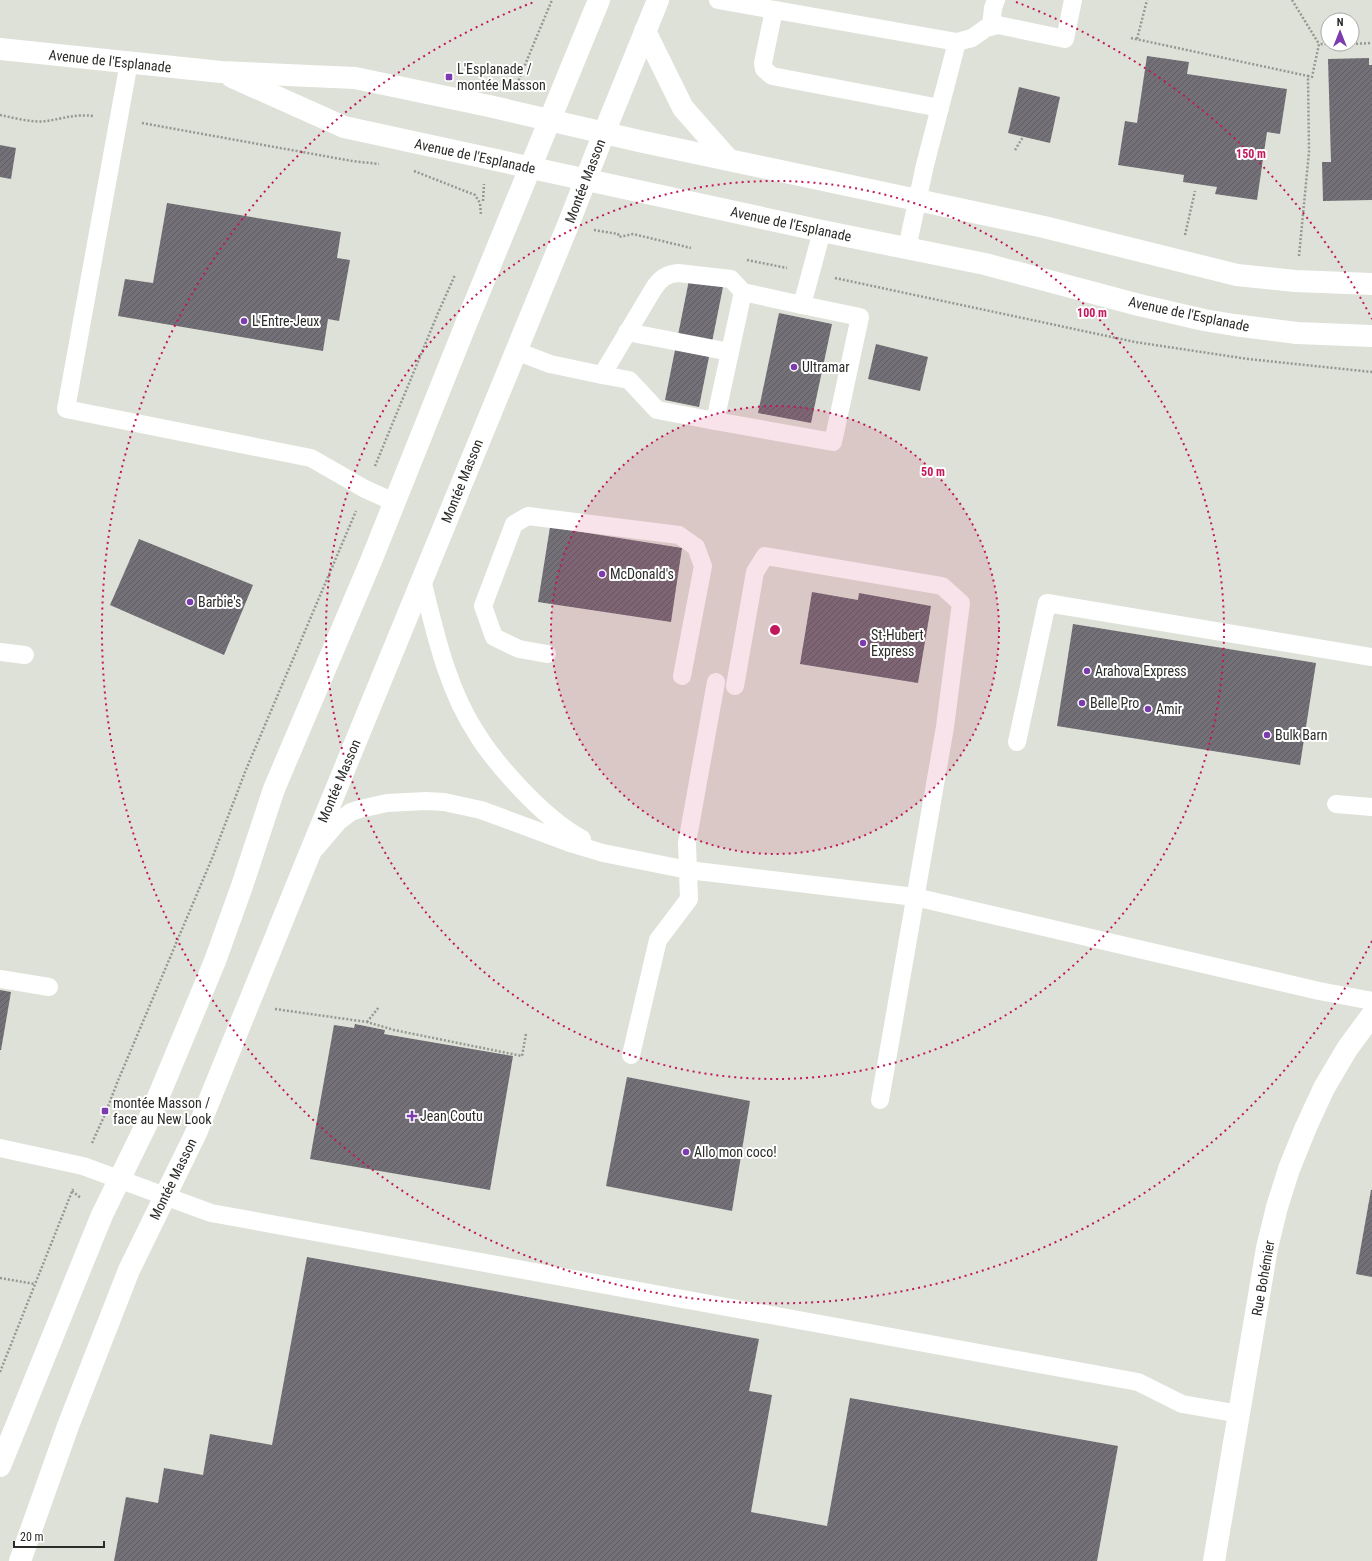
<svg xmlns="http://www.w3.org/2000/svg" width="1372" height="1561" viewBox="0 0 1372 1561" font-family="'Roboto Condensed',sans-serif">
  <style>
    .building { fill: url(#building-hatch) }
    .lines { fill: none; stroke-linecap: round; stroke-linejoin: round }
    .path { stroke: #959891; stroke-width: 2.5; stroke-dasharray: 2 2; stroke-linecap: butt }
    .service { stroke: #fff; stroke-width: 18 }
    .minor { stroke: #fff; stroke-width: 22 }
    .tertiary { stroke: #fff; stroke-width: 22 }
    .primary { stroke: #fff; stroke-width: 22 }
    .ring { fill: none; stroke: #c2185b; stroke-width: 2; stroke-dasharray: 2 4 }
    .poi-dot { fill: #7c3baf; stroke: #fff; stroke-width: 1.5 }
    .labels { text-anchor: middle; stroke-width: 4; stroke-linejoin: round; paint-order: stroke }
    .street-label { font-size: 14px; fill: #2a2c28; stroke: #fff }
    .poi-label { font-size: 14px; fill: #2a2c28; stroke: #fff; text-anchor: start }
    .centre { fill: #c2185b; stroke: #fff; stroke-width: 2 }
    .ring-label { font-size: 12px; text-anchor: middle; font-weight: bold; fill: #c2185b; stroke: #fff; stroke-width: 4; stroke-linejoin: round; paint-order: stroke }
  </style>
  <defs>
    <pattern id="building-hatch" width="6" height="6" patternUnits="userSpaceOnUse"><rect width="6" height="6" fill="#737078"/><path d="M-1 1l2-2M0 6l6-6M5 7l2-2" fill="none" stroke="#5f5c62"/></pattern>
  </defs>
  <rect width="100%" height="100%" fill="#dde1d7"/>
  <g class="building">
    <polygon points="1147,56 1189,62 1187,74 1287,89 1280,134 1267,132 1257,200 1215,194 1217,187 1183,182 1184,175 1118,165 1125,121 1137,123"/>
    <polygon points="1369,58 1369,65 1372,65 1372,200 1323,201 1322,162 1331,162 1328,59"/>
    <polygon points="1019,87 1060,97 1050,143 1008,133"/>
    <polygon points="0,145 16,148 11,179 0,177"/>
    <polygon points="167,203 341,232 337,258 350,260 339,321 328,319 323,351 118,316 125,279 153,283"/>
    <polygon points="690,275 724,282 699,407 665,400"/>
    <polygon points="779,313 832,324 811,423 758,413"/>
    <polygon points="876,344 928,357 920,391 868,379"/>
    <polygon points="550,527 682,548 671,622 538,602"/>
    <polygon points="139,539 253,585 224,655 110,605"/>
    <polygon points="812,592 858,600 859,593 931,606 918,683 800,664"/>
    <polygon points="1073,624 1316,663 1300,765 1057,726"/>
    <polygon points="0,990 11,992 1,1050 0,1050"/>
    <polygon points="355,1024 385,1030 384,1034 513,1056 490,1190 310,1159 334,1025 354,1028"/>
    <polygon points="627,1077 750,1101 732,1211 606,1186"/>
    <polygon points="1371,1190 1372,1190 1372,1277 1356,1274"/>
    <polygon points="307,1257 759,1339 749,1391 772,1395 751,1512 827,1526 850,1398 1118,1446 1097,1561 114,1561 126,1497 158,1503 164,1468 203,1475 210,1434 272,1445"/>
  </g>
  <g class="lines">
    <g class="path">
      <polyline points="1292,0 1319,44"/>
      <polyline points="1131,38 1308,76"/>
      <polyline points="1137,39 1147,0"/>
      <polyline points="1352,44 1372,43"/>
      <polyline points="517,84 552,0"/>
      <path d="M 0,115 C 15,118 32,123 47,121 C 66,118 73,114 94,116"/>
      <polyline points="142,123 352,161 379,164"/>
      <polyline points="1015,150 1023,137"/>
      <polyline points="414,171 475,195 480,203 481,215"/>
      <polyline points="483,201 484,184"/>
      <polyline points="594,230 618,234 619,237 633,234 691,248"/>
      <polyline points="1185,235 1195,191"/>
      <polyline points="1299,256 1309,152 1308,76 1312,77 1319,44 1338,44"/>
      <polyline points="747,260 787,268"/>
      <polyline points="835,278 1135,342 1248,359 1372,372"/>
      <polyline points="375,466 438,313 455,275"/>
      <polyline points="275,1009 367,1022 394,1030 522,1056 526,1034"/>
      <polyline points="367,1022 379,1007"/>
      <polyline points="92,1143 106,1112 117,1083 213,856 245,772 356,511"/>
      <polyline points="72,1191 81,1198"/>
      <polyline points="0,1278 35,1284"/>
      <polyline points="0,1372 73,1189"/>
    </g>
    <g class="service">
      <polyline points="718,0 957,42 925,165 907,248"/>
      <polyline points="774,10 763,63 764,69 772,76 940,108"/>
      <polyline points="991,26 993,8 996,0"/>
      <polyline points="957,42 972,38 986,28 998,25 1065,39 1073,0"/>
      <polyline points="129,62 66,409 311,458 365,489 394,502"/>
      <polyline points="627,332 730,352"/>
      <path d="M 516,351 L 550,364 L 602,375 L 654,288 C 660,279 666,274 678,273 L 731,279 L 743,292 L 802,305 L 822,231"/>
      <polyline points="602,375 629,380 657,410 715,421 743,292"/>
      <polyline points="715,421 833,442 860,317 802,305"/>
      <path d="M 422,580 C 435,632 447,689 477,734 C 489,754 505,772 521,789 C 539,808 558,826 582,839"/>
      <polyline points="0,652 25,655"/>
      <polyline points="547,654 519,649 494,637 483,606 514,524 528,516 679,535 696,547 703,566 682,676"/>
      <polyline points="735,686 755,572 765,556 942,586 961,603 945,727 880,1100"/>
      <polyline points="1017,742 1047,603 1372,657"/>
      <polyline points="1336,804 1372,807"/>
      <polyline points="316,848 339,821 351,812 360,809 387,803 426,801 444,802 481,810 573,844 603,853 688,870 915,897 1319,991 1372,1001"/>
      <polyline points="0,979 49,987"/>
      <polyline points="631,1055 658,940 689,899 687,843 716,682"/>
      <polyline points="0,1148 83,1166 211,1213 1138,1382 1182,1404 1240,1414"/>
    </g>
    <polyline class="minor" points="1214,1561 1267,1248 1277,1207 1289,1169 1306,1127 1324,1088 1347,1049 1372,1015"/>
    <g class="tertiary">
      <polyline points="645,31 683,108 728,159"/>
      <polyline points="0,49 221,72 355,78 489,106 639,141 1044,227 1237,275 1295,281 1372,284"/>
      <polyline points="232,77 344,127 822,231 985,264 1139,305 1204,320 1234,325 1297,333 1372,336"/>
    </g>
    <g class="primary">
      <polyline points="0,1466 102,1215 149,1119 215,961 242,886 274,789 371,561 466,324 599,0"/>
      <polyline points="20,1561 68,1426 129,1270 196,1133 305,865 568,225 604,133 658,0"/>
    </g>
  </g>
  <circle cx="775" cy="630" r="224" fill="#c2185b" fill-opacity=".12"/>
  <g class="ring">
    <circle cx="775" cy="630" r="224"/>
    <circle cx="775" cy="630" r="449"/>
    <path d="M1372 941A673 673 0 1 1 534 2M1016 2A673 673 0 0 1 1372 319"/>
  </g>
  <g class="poi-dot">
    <rect x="445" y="73" width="8" height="8" rx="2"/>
    <circle cx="244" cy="321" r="4"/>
    <circle cx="794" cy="367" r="4"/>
    <circle cx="602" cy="574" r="4"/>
    <circle cx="190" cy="602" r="4"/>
    <circle cx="863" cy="643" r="4"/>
    <circle cx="1087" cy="671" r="4"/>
    <circle cx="1082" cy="703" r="4"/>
    <circle cx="1148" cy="709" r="4"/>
    <circle cx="1267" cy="735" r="4"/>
    <rect x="101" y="1107" width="8" height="8" rx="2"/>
    <path d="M410 1110h4v4h4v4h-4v4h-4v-4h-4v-4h4z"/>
    <circle cx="686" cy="1152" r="4"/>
  </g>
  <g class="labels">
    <g class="street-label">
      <text transform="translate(110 61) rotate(6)" y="5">Avenue de l'Esplanade</text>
      <text transform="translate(475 156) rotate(12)" y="5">Avenue de l'Esplanade</text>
      <text transform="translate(585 181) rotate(-69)" y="5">Montée Masson</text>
      <text transform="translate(791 224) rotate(12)" y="5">Avenue de l'Esplanade</text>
      <text transform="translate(1189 314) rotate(12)" y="5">Avenue de l'Esplanade</text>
      <text transform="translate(462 481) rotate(-68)" y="5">Montée Masson</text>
      <text transform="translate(339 781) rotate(-67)" y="5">Montée Masson</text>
      <text transform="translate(173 1179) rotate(-64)" y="5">Montée Masson</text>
      <text transform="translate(1263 1278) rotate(-80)" y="5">Rue Bohémier</text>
    </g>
    <g class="poi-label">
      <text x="457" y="74">L'Esplanade /<tspan x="457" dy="16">montée Masson</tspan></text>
      <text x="252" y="326">L'Entre-Jeux</text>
      <text x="802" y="372">Ultramar</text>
      <text x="610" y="579">McDonald's</text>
      <text x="198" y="607">Barbie's</text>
      <text x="871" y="640">St-Hubert<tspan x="871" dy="16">Express</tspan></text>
      <text x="1095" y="676">Arahova Express</text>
      <text x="1090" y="708">Belle Pro</text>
      <text x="1156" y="714">Amir</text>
      <text x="1275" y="740">Bulk Barn</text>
      <text x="113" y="1108">montée Masson /<tspan x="113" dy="16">face au New Look</tspan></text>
      <text x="420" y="1121">Jean Coutu</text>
      <text x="694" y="1157">Allo mon coco!</text>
    </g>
  </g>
  <circle cx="775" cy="630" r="6" class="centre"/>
  <g class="ring-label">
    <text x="1251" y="158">150 m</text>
    <text x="1092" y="317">100 m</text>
    <text x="933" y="476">50 m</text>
  </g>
  <g transform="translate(1340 32)"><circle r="19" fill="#ffffff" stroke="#aaaba9"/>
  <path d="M0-3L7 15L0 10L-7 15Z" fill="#7c3baf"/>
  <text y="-6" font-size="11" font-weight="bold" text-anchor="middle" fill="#2a2c28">N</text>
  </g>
  <path d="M14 1541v6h90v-6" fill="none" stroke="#2a2c28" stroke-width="2"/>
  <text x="20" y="1541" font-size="12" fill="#2a2c28" stroke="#ffffff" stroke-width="3" paint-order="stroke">20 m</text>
</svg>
